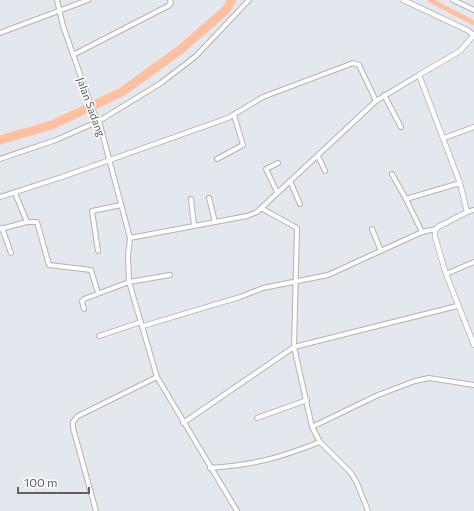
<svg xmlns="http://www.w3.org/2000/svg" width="474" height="511" viewBox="0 0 474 511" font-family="Commissioner,sans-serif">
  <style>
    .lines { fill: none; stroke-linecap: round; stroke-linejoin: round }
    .canal { stroke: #ffc0a2; stroke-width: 5 }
    .river { stroke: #ffc0a2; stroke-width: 9 }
    .minor-casing { stroke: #b6b2af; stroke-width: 6 }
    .tertiary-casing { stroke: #b6b2af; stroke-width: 6 }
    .minor { stroke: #fff; stroke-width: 4 }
    .tertiary { stroke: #fff; stroke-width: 4.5 }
    .labels { text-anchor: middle; stroke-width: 3; stroke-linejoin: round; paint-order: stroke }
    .street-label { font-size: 11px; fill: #645f5b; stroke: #fff }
  </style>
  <rect width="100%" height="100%" fill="#e3e7ee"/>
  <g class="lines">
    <polyline class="canal" points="430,0 474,23"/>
    <polyline class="river" points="0,140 52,125 122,92 180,50 226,10 232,0"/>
    <defs>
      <g id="minor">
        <polyline points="57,0 63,26 93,111 99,121 130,238 128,256 129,282 157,377 237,511"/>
        <polyline points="453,0 474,10"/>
        <polyline points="0,33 88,0"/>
        <polyline points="73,55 168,6 171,3 170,0"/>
        <polyline points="384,95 401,127"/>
        <polyline points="444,138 474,127"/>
        <polyline points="318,156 325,171"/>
        <polyline points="0,159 56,140 99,121 161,83 196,56 249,0"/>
        <polyline points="217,159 243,145 234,115"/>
        <polyline points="392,174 406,199 422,232"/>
        <polyline points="290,181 300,204"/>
        <polyline points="277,192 266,169 278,163"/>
        <polyline points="15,193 27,222"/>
        <polyline points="0,197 62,177 228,118 263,97 353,63 359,65 376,101"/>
        <polyline points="209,198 215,222"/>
        <polyline points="191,199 194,225"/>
        <polyline points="406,199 460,183"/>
        <polyline points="261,208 297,228 294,347 312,427 320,442 351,473 357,483 368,511"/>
        <polyline points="467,212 474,210"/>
        <polyline points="2,228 11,253"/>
        <polyline points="0,229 27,222 37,222 49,265 91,270 98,293"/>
        <polyline points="372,229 381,251"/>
        <polyline points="130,238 247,216 257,212 376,101 419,75"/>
        <polyline points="98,251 92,211 121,205"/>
        <polyline points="446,274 474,262"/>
        <polyline points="84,309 82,301 84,299 129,282 170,275"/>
        <polyline points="143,326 240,297 263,288 328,275 422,232 436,229"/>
        <polyline points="99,336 141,322"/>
        <polyline points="257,418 307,400"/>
        <polyline points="183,423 294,347 457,306"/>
        <polyline points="312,427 378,395 415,381 429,378 474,385"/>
        <path d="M 210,468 C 254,465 279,458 320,442"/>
        <polyline points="96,511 73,428 73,422 78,416 157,377"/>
      </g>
      <g id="tertiary">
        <polyline points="403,0 467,30 474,35"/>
        <polyline points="474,35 460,51 419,75 460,183 467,212 438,227 435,231 435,237 446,274 474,345"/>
      </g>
    </defs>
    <use href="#minor" class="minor-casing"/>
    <use href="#tertiary" class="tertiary-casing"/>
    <use href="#minor" class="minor"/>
    <use href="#tertiary" class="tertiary"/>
  </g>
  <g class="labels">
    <g class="street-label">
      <text transform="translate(91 107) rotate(70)" y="4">Jalan Sadang</text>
    </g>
  </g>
  <path d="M18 487v6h71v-6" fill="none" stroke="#645f5b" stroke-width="2"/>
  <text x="24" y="487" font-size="12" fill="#645f5b" stroke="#ffffff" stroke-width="3" paint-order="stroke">100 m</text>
</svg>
